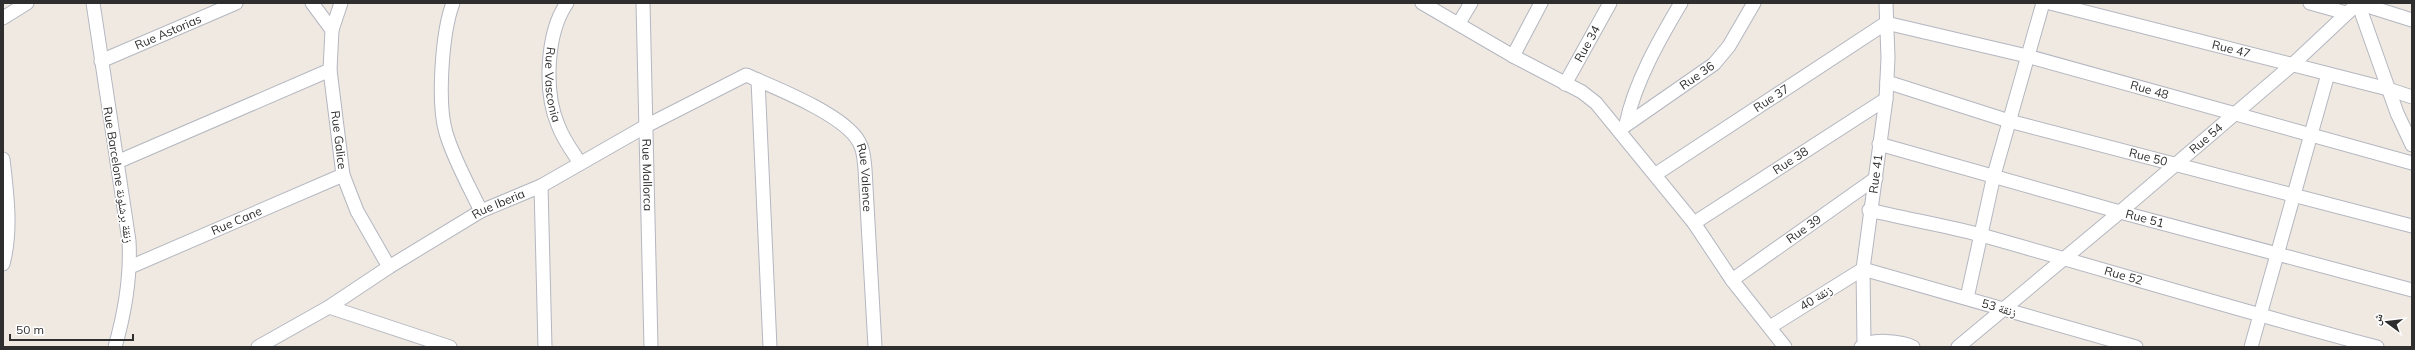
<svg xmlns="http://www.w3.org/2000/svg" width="2415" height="350" viewBox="0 0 2415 350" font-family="Mulish,'Noto Naskh Arabic',sans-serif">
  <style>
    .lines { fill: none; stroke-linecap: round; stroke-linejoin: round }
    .minor-casing { stroke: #b4b7c1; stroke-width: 15 }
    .minor { stroke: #fff; stroke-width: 13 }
    .labels { text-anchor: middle; stroke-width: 3; stroke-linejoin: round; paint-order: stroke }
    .street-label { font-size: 12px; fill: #2e2e2e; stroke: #fff }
  </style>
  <rect width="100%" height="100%" fill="#efe9e1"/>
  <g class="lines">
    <defs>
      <g id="minor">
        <path d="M 93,3 L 129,241 C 131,277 125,312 115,347"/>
        <polyline points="312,3 332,30"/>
        <path id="s1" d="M 341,3 L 332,30 L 330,70 L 343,175 L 357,211 L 389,267"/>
        <path d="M 453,3 C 442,32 437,103 446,133 C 454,160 469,186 481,211"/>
        <path id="s2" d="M 567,3 C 546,33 544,92 558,125 C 563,139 572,151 580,163"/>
        <path id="s3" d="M 643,3 L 651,347"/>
        <polyline points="1422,3 1513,56 1582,92 1596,103 1694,223 1732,280 1785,347"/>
        <path id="s4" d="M 2050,3 L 2388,89 L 2412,97"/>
        <polyline points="2310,3 2346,13"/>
        <polyline points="2358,3 2397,113 2412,145"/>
        <polyline points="2358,3 2412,20"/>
        <polyline points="3,18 27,3"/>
        <polyline points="1459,23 1471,3"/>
        <polyline points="1513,56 1541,3"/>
        <path id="s5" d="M 101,61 L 236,3"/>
        <polyline points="758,80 770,347"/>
        <path id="s6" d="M 1887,82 L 2009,121 L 2412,226"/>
        <path id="s7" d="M 1565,84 L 1610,3"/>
        <path d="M 1626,124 C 1635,82 1659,40 1681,3"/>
        <path id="s8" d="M 1619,130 L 1714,64 L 1729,46 L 1754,3"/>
        <path id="s9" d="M 1879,144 L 2120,212 L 2412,290"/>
        <path d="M 3,159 C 7,195 12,229 3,264"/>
        <polyline points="117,162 330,70"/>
        <path id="s10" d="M 1656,174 L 1886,23 L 2027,56 L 2412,163"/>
        <polyline points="541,186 545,347"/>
        <path id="s11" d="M 1869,210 C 1906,219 1944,225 1981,235 C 2113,272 2244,312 2377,347"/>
        <path id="s12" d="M 1694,223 L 1886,99"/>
        <path id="s13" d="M 130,267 L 343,175"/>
        <path id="s14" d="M 1732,280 L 1876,178"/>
        <polyline points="1967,298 1994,175 2043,3"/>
        <polyline points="329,307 450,347"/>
        <polyline points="1770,327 1863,269 2136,347"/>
        <path id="s15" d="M 1864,344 L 1863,269 L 1886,99 L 1888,58 L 1886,3"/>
        <path id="s16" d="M 258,347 L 329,307 L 389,267 L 481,211 L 541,186 L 646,126 L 746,75 C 774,87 845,115 859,142 C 864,150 864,160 865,169 L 875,347"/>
        <path d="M 1861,347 C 1870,338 1902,341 1913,347"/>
        <path id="s17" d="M 1958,347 L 2120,212 L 2292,65 L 2358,3"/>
        <polyline points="2251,347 2328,74"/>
      </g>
    </defs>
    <use href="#minor" class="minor-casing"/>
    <use href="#minor" class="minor"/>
  </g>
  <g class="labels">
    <g class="street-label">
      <text dy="4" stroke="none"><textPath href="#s5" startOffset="73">Rue Astorias</textPath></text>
      <text dy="4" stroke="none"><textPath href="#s7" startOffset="46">Rue 34</textPath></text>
      <text dy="4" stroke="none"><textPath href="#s4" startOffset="187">Rue 47</textPath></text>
      <text dy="4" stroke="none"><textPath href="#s8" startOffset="95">Rue 36</textPath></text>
      <text dy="4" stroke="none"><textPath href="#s2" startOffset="85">Rue Vasconia</textPath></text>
      <text dy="4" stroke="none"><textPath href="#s10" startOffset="547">Rue 48</textPath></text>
      <text dy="4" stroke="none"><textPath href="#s10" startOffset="138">Rue 37</textPath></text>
      <text dy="4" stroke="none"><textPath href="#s17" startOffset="324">Rue 54</textPath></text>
      <text dy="4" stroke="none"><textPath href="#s1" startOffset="139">Rue Galice</textPath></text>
      <text dy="4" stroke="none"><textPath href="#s6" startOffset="272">Rue 50</textPath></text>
      <text dy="4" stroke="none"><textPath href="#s12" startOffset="115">Rue 38</textPath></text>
      <text dy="4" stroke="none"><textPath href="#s15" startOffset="171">Rue 41</textPath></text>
      <text transform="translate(118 175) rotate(81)" y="4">Rue Barcelone زنقة برشلونة</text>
      <text dy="4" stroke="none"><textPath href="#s3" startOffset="172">Rue Mallorca</textPath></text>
      <text dy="4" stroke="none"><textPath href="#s16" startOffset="729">Rue Valence</textPath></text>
      <text dy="4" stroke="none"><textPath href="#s16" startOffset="280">Rue Iberia</textPath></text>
      <text dy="4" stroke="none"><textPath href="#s9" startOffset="276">Rue 51</textPath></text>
      <text dy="4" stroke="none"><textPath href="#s13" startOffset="116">Rue Cane</textPath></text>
      <text dy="4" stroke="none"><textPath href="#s14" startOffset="88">Rue 39</textPath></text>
      <text dy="4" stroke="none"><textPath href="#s11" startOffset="263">Rue 52</textPath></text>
      <text transform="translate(1816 298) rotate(-32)" y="4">زنقة 40</text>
      <text transform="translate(1999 308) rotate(17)" y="4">زنقة 53</text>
    </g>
  </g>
  <rect width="2415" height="350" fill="none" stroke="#2e2e2e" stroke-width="8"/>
  <g transform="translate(2387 322) rotate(285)" stroke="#ffffff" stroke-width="3" paint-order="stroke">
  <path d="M0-3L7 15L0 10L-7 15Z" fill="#2e2e2e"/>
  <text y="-6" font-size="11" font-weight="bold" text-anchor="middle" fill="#2e2e2e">ش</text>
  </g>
  <path d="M10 334v6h123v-6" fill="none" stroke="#2e2e2e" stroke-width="2"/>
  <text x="16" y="334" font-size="12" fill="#2e2e2e" stroke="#ffffff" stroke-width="3" paint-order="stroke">50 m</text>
</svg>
